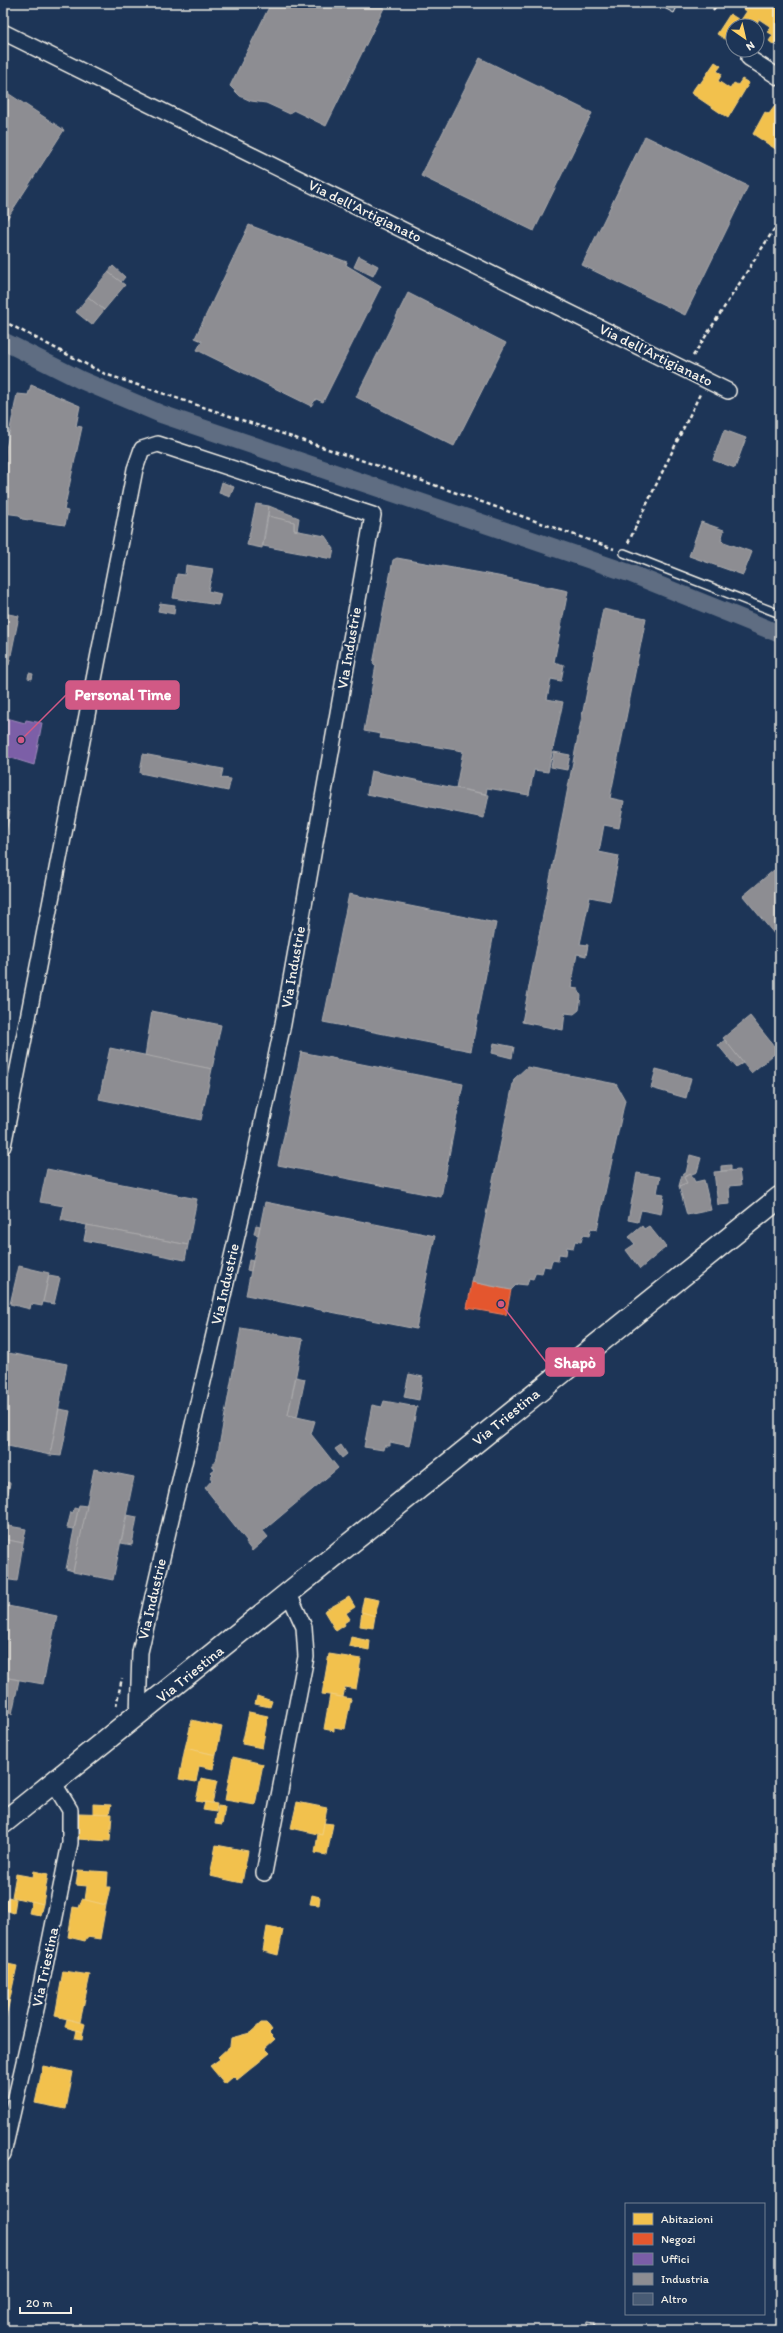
<svg xmlns="http://www.w3.org/2000/svg" width="783" height="2333" viewBox="0 0 783 2333" font-family="Itim,sans-serif">
  <style>
    .homes { fill: #f2c14e; stroke: #f3cf7c }
    .shops { fill: #e4572e; stroke: #e98566 }
    .offices { fill: #7b5ea7; stroke: #9f8aba }
    .industry { fill: #8d8d92; stroke: #acabac }
    .lines { fill: none; stroke-linecap: round; stroke-linejoin: round }
    .canal { stroke: #5e6d82; stroke-width: 18 }
    .building { fill: #485b74; stroke: #f4f1e8 }
    .service-casing { stroke: #f4f1e8; stroke-width: 10 }
    .minor-casing { stroke: #f4f1e8; stroke-width: 18 }
    .secondary-casing { stroke: #f4f1e8; stroke-width: 24 }
    .path { stroke: #f4f1e8; stroke-width: 2.5; stroke-dasharray: 4 3; stroke-linecap: butt }
    .service { stroke: #1d3557; stroke-width: 7 }
    .minor { stroke: #1d3557; stroke-width: 15 }
    .secondary { stroke: #1d3557; stroke-width: 21 }
    .labels { text-anchor: middle; stroke-width: 4; stroke-linejoin: round; paint-order: stroke }
    .street-label { font-size: 15px; fill: #f4f1e8; stroke: #1d3557 }
    .leader { fill: none; stroke: #d15985; stroke-width: 1.5 }
    .callout-dot { fill: #d15985; stroke: #1d3557; stroke-width: 1.5 }
    .callout { fill: #d15985; stroke: #d15985; stroke-width: 1.5 }
    .callout-label { font-size: 16px; text-anchor: middle; font-weight: bold; fill: #fff }
  </style>
  <rect width="100%" height="100%" fill="#1d3557"/>
  <filter id="ink" filterUnits="userSpaceOnUse"><feTurbulence type="fractalNoise" baseFrequency=".025" numOctaves="2"/><feDisplacementMap in="SourceGraphic" scale="8" xChannelSelector="R" yChannelSelector="G"/><feConvolveMatrix kernelMatrix="1 2 1 2 8 2 1 2 1" color-interpolation-filters="sRGB"/></filter>
  <g filter="url(#ink)">
    <g class="homes">
      <polygon points="747,3 780,3 780,36 774,45 769,41 773,35 768,32 771,27 759,19 756,25 750,21 747,26 739,23 747,11 743,9"/>
      <polygon points="730,14 738,19 732,27 733,34 728,41 717,34"/>
      <polygon points="715,62 721,66 717,71 722,74 718,81 730,89 734,83 738,85 742,79 749,83 728,118 691,93 698,83 700,84"/>
      <polygon points="777,103 780,105 780,152 753,134 765,112 769,114"/>
      <polygon points="349,1597 355,1607 346,1613 350,1619 344,1623 345,1625 336,1631 324,1611"/>
      <polygon points="364,1597 379,1600 375,1616 361,1612"/>
      <polygon points="362,1612 375,1616 373,1628 360,1626"/>
      <polygon points="351,1637 370,1641 369,1650 349,1646"/>
      <polygon points="329,1654 361,1659 356,1689 345,1687 343,1697 322,1694"/>
      <polygon points="330,1695 351,1699 345,1729 334,1727 334,1731 324,1729"/>
      <polygon points="257,1696 272,1701 270,1707 255,1704"/>
      <polygon points="249,1712 268,1716 262,1748 242,1744"/>
      <polygon points="192,1720 222,1727 216,1755 185,1748"/>
      <polygon points="185,1748 216,1755 213,1769 199,1766 196,1782 179,1779"/>
      <polygon points="233,1757 263,1764 255,1805 225,1800"/>
      <polygon points="201,1778 217,1781 212,1804 196,1801"/>
      <polygon points="205,1802 217,1804 216,1812 203,1810"/>
      <polygon points="297,1802 327,1808 322,1835 291,1828"/>
      <polygon points="93,1804 111,1805 109,1814 93,1813"/>
      <polygon points="218,1806 225,1807 222,1825 215,1824"/>
      <polygon points="79,1813 112,1814 110,1841 77,1839"/>
      <polygon points="324,1823 333,1824 327,1855 315,1853 318,1834 322,1835"/>
      <polygon points="216,1845 248,1851 242,1883 210,1876"/>
      <polygon points="78,1870 108,1872 107,1887 110,1887 106,1905 85,1900 87,1886 76,1885"/>
      <polygon points="34,1871 48,1874 43,1904 12,1897 16,1874 33,1877"/>
      <polygon points="312,1895 320,1897 319,1905 310,1904"/>
      <polygon points="8,1897 16,1899 14,1913 5,1910"/>
      <polygon points="82,1899 106,1905 100,1939 87,1937 85,1941 68,1937 73,1907 79,1908"/>
      <polygon points="32,1901 43,1904 40,1915 29,1913"/>
      <polygon points="267,1927 283,1930 278,1955 263,1951"/>
      <polygon points="3,1963 17,1966 6,2017 3,2016"/>
      <polygon points="63,1971 90,1975 80,2022 55,2016"/>
      <polygon points="67,2019 85,2024 83,2032 65,2027"/>
      <polygon points="261,2023 266,2023 269,2026 272,2030 269,2033 275,2039 265,2048 270,2053 237,2080 234,2076 225,2084 210,2066 220,2059 218,2057 230,2046 231,2038 250,2033"/>
      <polygon points="77,2030 83,2032 82,2040 75,2039"/>
      <polygon points="43,2066 73,2072 66,2109 35,2103"/>
    </g>
    <polygon class="shops" points="472,1282 511,1290 506,1315 467,1308"/>
    <polygon class="offices" points="3,717 25,723 26,720 42,723 34,765 5,756 3,759"/>
    <g class="industry">
      <polygon points="271,3 374,3 384,8 326,126 293,110 290,114 266,103 251,101 240,96 230,86"/>
      <polygon points="480,58 592,113 534,231 421,176"/>
      <polygon points="3,90 64,130 3,225"/>
      <polygon points="645,136 748,186 685,315 582,265"/>
      <polygon points="249,225 347,262 346,265 381,286 323,402 316,399 311,406 197,350 202,341 195,338"/>
      <polygon points="359,256 378,266 373,276 354,267"/>
      <polygon points="113,266 125,277 121,282 108,272"/>
      <polygon points="108,272 125,285 104,310 88,297"/>
      <polygon points="408,293 506,343 454,446 356,397"/>
      <polygon points="88,297 104,310 92,325 76,312"/>
      <polygon points="31,385 80,406 76,426 82,427 64,510 68,511 65,525 22,519 19,515 3,513 3,464 17,394 28,395"/>
      <polygon points="724,430 746,438 735,468 713,460"/>
      <polygon points="222,482 234,487 230,497 219,493"/>
      <polygon points="256,504 269,506 262,548 247,545"/>
      <polygon points="269,506 299,518 297,531 294,530 294,522 268,516"/>
      <polygon points="268,516 294,522 294,530 325,536 334,549 332,559 263,546"/>
      <polygon points="701,522 724,530 721,541 752,552 743,575 689,556"/>
      <polygon points="397,558 498,576 568,591 554,662 564,665 561,681 551,679 547,699 563,702 548,772 534,770 529,795 487,788 486,794 456,788 463,751 380,738 381,734 364,731 376,665 373,664 393,560"/>
      <polygon points="186,565 213,569 208,591 221,594 218,605 173,598 177,574 185,575"/>
      <polygon points="160,603 175,605 174,614 158,611"/>
      <polygon points="603,609 646,618 610,798 624,801 619,828 604,825 599,852 619,856 610,901 590,897 580,944 588,945 586,956 577,954 571,988 578,989 581,996 579,1010 574,1014 565,1013 563,1030 522,1022"/>
      <polygon points="3,613 19,616 9,665 3,664"/>
      <polygon points="29,673 33,674 32,679 28,678"/>
      <polygon points="554,752 570,755 567,770 551,767"/>
      <polygon points="143,754 223,769 221,778 231,779 228,791 140,773"/>
      <polygon points="371,771 489,795 484,818 367,794"/>
      <polygon points="3,811 10,812 3,848"/>
      <polygon points="774,870 780,877 780,941 743,896"/>
      <polygon points="349,894 496,923 471,1051 323,1022"/>
      <polygon points="152,1011 221,1025 212,1069 145,1056"/>
      <polygon points="750,1016 778,1051 751,1073 723,1038"/>
      <polygon points="725,1040 743,1063 736,1067 718,1045"/>
      <polygon points="494,1043 514,1047 512,1058 492,1053"/>
      <polygon points="110,1048 212,1069 201,1120 99,1099"/>
      <polygon points="301,1052 463,1084 441,1197 278,1165"/>
      <polygon points="527,1067 616,1084 625,1100 597,1230 591,1228 589,1236 583,1235 581,1242 575,1241 573,1248 567,1247 566,1255 559,1254 558,1261 552,1260 550,1267 544,1266 542,1273 536,1272 533,1279 529,1278 527,1285 517,1284 511,1290 472,1282 514,1079"/>
      <polygon points="656,1069 691,1078 686,1098 651,1088"/>
      <polygon points="690,1155 701,1158 697,1172 684,1177 687,1183 679,1186 682,1175 686,1173"/>
      <polygon points="731,1165 731,1170 721,1171 721,1166"/>
      <polygon points="47,1169 197,1199 188,1245 61,1220 64,1206 40,1202"/>
      <polygon points="739,1170 741,1185 729,1186 730,1204 718,1205 714,1172"/>
      <polygon points="637,1173 660,1177 657,1193 664,1194 661,1214 641,1210 638,1222 628,1220"/>
      <polygon points="691,1174 695,1182 704,1180 711,1210 687,1215 679,1186 687,1183 684,1177"/>
      <polygon points="265,1202 435,1236 416,1329 246,1295"/>
      <polygon points="87,1225 188,1245 185,1260 84,1240"/>
      <polygon points="256,1225 260,1226 258,1235 254,1234"/>
      <polygon points="642,1226 644,1229 649,1226 666,1247 640,1269 626,1250 635,1244 629,1237"/>
      <polygon points="249,1260 253,1261 251,1271 247,1270"/>
      <polygon points="19,1266 49,1273 42,1306 31,1304 30,1309 10,1304"/>
      <polygon points="49,1276 60,1278 54,1304 43,1302"/>
      <polygon points="241,1328 303,1339 288,1415 315,1421 311,1434 338,1468 263,1531 268,1537 252,1551 246,1543 247,1541 205,1488 212,1480 210,1477 213,1474 211,1472 215,1469 212,1465 217,1457"/>
      <polygon points="3,1352 67,1364 50,1455 3,1445"/>
      <polygon points="409,1374 423,1377 419,1400 404,1397"/>
      <polygon points="296,1377 305,1379 297,1417 288,1415"/>
      <polygon points="384,1401 417,1407 409,1446 390,1442 390,1446 384,1446 383,1450 364,1447 372,1405 382,1407"/>
      <polygon points="59,1409 70,1411 61,1456 50,1455"/>
      <polygon points="341,1445 347,1454 342,1458 335,1449"/>
      <polygon points="94,1469 134,1477 113,1580 73,1572"/>
      <polygon points="3,1481 10,1483 8,1494 3,1493"/>
      <polygon points="79,1505 87,1506 73,1571 66,1569"/>
      <polygon points="74,1508 78,1509 74,1529 67,1528 71,1512 73,1513"/>
      <polygon points="127,1515 137,1517 132,1545 121,1543"/>
      <polygon points="3,1525 26,1529 23,1543 3,1539"/>
      <polygon points="3,1539 23,1543 17,1581 3,1579"/>
      <polygon points="3,1605 57,1616 43,1684 3,1677"/>
      <polygon points="3,1677 19,1680 12,1714 3,1712"/>
    </g>
    <g class="lines">
      <polyline class="canal" points="3,341 81,380 161,414 629,573 780,634"/>
    </g>
    <g class="building">
      <polygon points="654,3 679,3 674,13"/>
      <polygon points="588,2322 595,2323 594,2330 587,2330"/>
    </g>
    <g class="lines">
      <defs>
        <polyline id="service" points="624,553 780,614"/>
        <g id="minor">
          <polyline points="3,32 728,391"/>
          <polyline points="749,58 780,78"/>
          <polyline points="3,1146 135,469 142,449 158,444 373,515 283,1024 249,1184 140,1652 138,1715"/>
          <polyline points="264,1873 306,1657 304,1627 289,1594"/>
          <polyline points="3,2154 37,2005 70,1843 70,1810 53,1782"/>
        </g>
        <polyline id="secondary" points="3,1823 780,1197"/>
      </defs>
      <use href="#service" class="service-casing"/>
      <use href="#minor" class="minor-casing"/>
      <use href="#secondary" class="secondary-casing"/>
      <g class="path">
        <polyline points="713,10 718,3"/>
        <polyline points="3,321 105,374 420,480 614,549"/>
        <polyline points="693,356 780,220"/>
        <polyline points="628,543 700,394"/>
        <polyline points="116,1706 122,1678"/>
      </g>
      <use href="#service" class="service"/>
      <use href="#minor" class="minor"/>
      <use href="#secondary" class="secondary"/>
    </g>
  </g>
  <g class="labels">
    <g class="street-label">
      <text transform="translate(365 211) rotate(26)" y="5">Via dell'Artigianato</text>
      <text transform="translate(656 355) rotate(26)" y="5">Via dell'Artigianato</text>
      <text transform="translate(349 648) rotate(-80)" y="5">Via Industrie</text>
      <text transform="translate(293 967) rotate(-80)" y="5">Via Industrie</text>
      <text transform="translate(225 1284) rotate(-77)" y="5">Via Industrie</text>
      <text transform="translate(506 1417) rotate(-39)" y="5">Via Triestina</text>
      <text transform="translate(152 1599) rotate(-77)" y="5">Via Industrie</text>
      <text transform="translate(190 1674) rotate(-39)" y="5">Via Triestina</text>
      <text transform="translate(45 1967) rotate(-78)" y="5">Via Triestina</text>
    </g>
  </g>
  <path class="leader" d="M21 740L66 695M501 1304L546 1362"/>
  <g class="callout-dot">
    <circle cx="21" cy="740" r="4"/>
    <circle cx="501" cy="1304" r="4"/>
  </g>
  <g class="callout">
    <rect x="66" y="681" width="113" height="28" rx="4"/>
    <rect x="546" y="1348" width="58" height="28" rx="4"/>
  </g>
  <g class="callout-label">
    <text x="123" y="700">Personal Time</text>
    <text x="575" y="1368">Shapò</text>
  </g>
  <rect width="783" height="2333" fill="none" stroke="#1d3557" stroke-width="16"/>
  <rect x="8" y="8" width="767" height="2317" fill="none" stroke="#f4f1e8" stroke-width="1.5" filter="url(#ink)"/>
  <rect x="625" y="2203" width="140" height="112" fill="#1d3557" stroke="#738091"/>
  <rect x="633" y="2213" width="20" height="12" fill="#f2c14e" stroke="#738091"/>
  <text x="661" y="2223" font-size="12" fill="#f4f1e8">Abitazioni</text>
  <rect x="633" y="2233" width="20" height="12" fill="#e4572e" stroke="#738091"/>
  <text x="661" y="2243" font-size="12" fill="#f4f1e8">Negozi</text>
  <rect x="633" y="2253" width="20" height="12" fill="#7b5ea7" stroke="#738091"/>
  <text x="661" y="2263" font-size="12" fill="#f4f1e8">Uffici</text>
  <rect x="633" y="2273" width="20" height="12" fill="#8d8d92" stroke="#738091"/>
  <text x="661" y="2283" font-size="12" fill="#f4f1e8">Industria</text>
  <rect x="633" y="2293" width="20" height="12" fill="#485b74" stroke="#738091"/>
  <text x="661" y="2303" font-size="12" fill="#f4f1e8">Altro</text>
  <g transform="translate(745 38) rotate(146)"><circle r="19" fill="#1d3557" stroke="#738091"/>
  <path d="M0-3L7 15L0 10L-7 15Z" fill="#ffd166"/>
  <text y="-6" font-size="11" font-weight="bold" text-anchor="middle" fill="#f4f1e8">N</text>
  </g>
  <path d="M20 2307v6h51v-6" fill="none" stroke="#f4f1e8" stroke-width="2"/>
  <text x="26" y="2307" font-size="12" fill="#f4f1e8" stroke="#1d3557" stroke-width="3" paint-order="stroke">20 m</text>
</svg>
